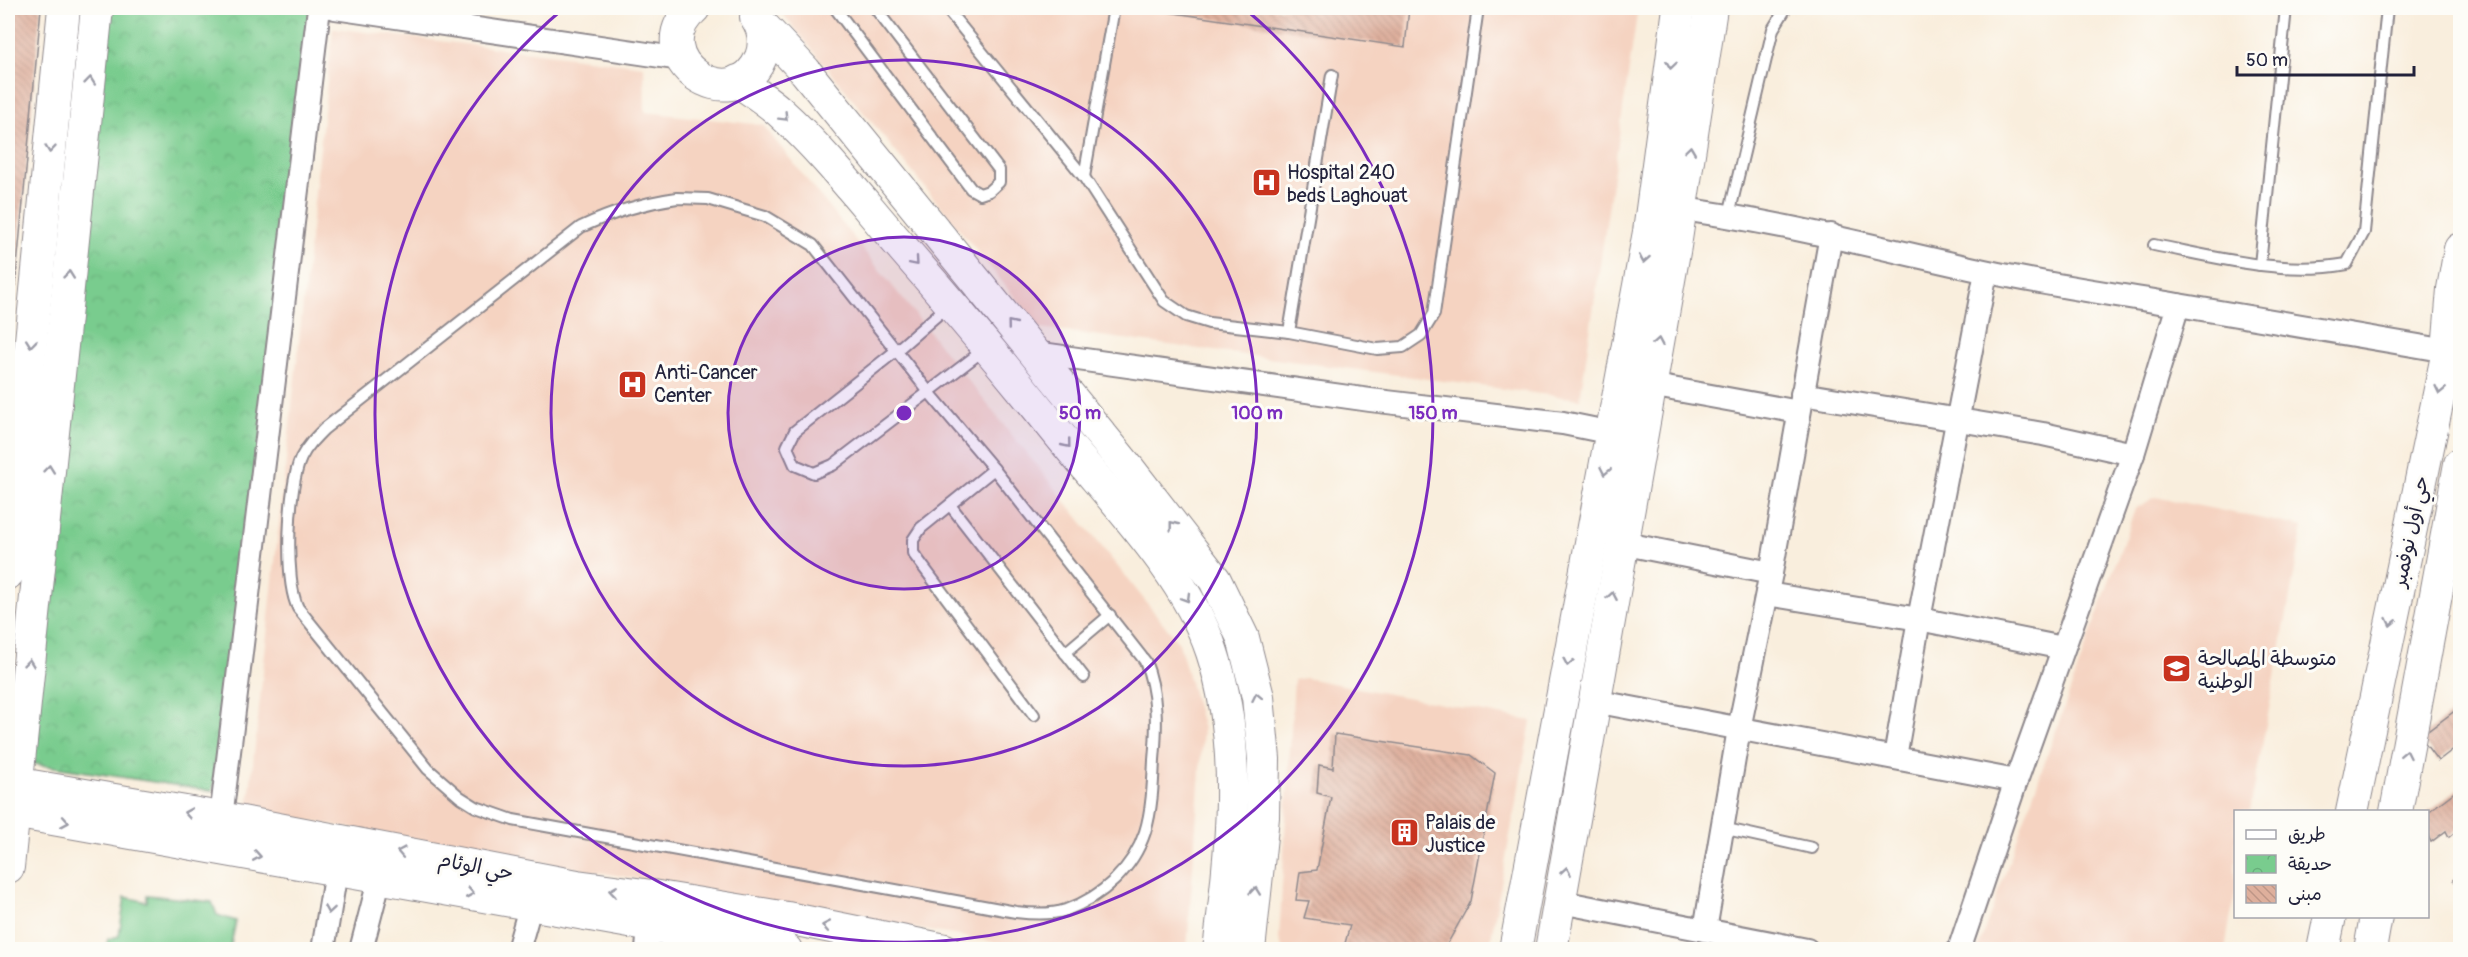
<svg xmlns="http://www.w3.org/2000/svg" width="2468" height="957" viewBox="0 0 2468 957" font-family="Pangolin,'Playpen Sans Arabic',sans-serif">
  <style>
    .built { fill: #f5d3c1 }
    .grass { fill: #79cc8e; stroke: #4e7764; stroke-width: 1.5 }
    .park { fill: url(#park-crowns); stroke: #4e7764; stroke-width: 1.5 }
    .building { fill: url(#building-back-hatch) }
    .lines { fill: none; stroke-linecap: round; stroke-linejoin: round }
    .lane-casing { stroke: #8e888c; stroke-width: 14 }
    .street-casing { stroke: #8e888c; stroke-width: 26 }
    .secondary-casing { stroke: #8e888c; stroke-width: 34 }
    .lane { stroke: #fff; stroke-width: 10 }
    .street { stroke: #fff; stroke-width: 22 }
    .secondary { stroke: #fff; stroke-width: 32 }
    .oneway { stroke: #9c9ca7 }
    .ring { fill: none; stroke: #7b2cbf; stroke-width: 3 }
    .labels { text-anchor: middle; stroke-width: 6; stroke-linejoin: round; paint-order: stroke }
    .poi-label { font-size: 20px; fill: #22223b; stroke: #fdfcf7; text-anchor: start }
    .street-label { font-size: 20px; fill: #22223b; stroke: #fdfcf7 }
    .centre { fill: #7b2cbf; stroke: #fdfcf7; stroke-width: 3 }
    .ring-label { font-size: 18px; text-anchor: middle; font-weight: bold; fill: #7b2cbf; stroke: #fdfcf7; stroke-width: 6; stroke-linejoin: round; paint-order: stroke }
  </style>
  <defs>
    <pattern id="park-crowns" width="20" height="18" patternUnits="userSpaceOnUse" patternTransform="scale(1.5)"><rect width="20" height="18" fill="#79cc8e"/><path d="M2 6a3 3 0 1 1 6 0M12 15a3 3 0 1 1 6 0" fill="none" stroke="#68af7b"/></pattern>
    <pattern id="building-back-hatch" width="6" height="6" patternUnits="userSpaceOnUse" patternTransform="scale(1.5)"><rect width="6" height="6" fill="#deaf9c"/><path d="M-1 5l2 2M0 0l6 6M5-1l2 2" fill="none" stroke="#be9687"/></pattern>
  </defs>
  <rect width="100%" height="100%" fill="#fdfcf7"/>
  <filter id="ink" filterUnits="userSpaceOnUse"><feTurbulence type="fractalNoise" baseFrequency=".0167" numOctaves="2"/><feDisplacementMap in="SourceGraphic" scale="12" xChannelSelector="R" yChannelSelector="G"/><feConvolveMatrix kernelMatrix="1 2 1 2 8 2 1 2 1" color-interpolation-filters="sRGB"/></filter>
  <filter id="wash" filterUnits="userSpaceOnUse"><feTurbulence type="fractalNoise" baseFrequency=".008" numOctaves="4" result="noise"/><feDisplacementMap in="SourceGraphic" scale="24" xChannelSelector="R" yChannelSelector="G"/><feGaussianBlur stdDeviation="1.35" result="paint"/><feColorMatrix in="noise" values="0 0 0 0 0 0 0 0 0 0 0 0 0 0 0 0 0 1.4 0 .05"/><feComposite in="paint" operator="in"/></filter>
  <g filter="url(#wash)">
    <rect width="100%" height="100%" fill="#f9eedd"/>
    <g class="built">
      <polygon points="778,8 1638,8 1580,399 1040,328"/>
      <polygon points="333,28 644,66 645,112 763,125 1179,643 1203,729 1187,949 1032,949 248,810"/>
      <polygon points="2155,497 2303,527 2250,811 2236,812 2235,892 2225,949 1978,949 2135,509"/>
      <polygon points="1305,678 1531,721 1489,949 1283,949 1279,939 1294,680"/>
    </g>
    <polygon class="grass" points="147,895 212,902 217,915 236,921 230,949 106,949 108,939 119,936 125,897 147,902"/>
    <polygon class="park" points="111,8 319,8 213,791 22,762"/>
    <g id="blocks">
      <g class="building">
        <polygon points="8,8 41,8 9,353 8,353"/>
        <polygon points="1141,8 1409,8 1405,47"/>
        <polygon points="2460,707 2460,744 2438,761 2420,737"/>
        <polygon points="1335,734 1471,755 1495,773 1471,901 1444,950 1363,950 1344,947 1350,925 1304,918 1309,901 1296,900 1300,872 1317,870 1331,797 1317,793 1319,765 1333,768"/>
        <polygon points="2460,788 2460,828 2449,837 2446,831 2431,842 2428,836 2428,812"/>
        <polygon points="2460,874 2460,890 2453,880"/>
      </g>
    </g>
  </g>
  <g filter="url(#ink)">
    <use href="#blocks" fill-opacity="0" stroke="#8e888c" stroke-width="1.5"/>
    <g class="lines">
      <defs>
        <g id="lane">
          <polyline points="835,8 971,189 980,194 989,191 999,182 999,170 875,8"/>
          <polyline points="946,8 1084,177 1164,301 1186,316 1209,323 1289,332 1377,349 1403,347 1421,335 1434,314 1478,8"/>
          <polyline points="1084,177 1114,8"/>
          <path d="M 677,198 L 708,199 L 765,216 L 813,245 L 928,391 L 994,469 L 1145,661 C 1158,693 1157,726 1154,760 C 1153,783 1152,810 1145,832 C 1133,869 1102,897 1066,910 C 1051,915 1032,914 1016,912 L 513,820 L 476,807 L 460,797 L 428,769 L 298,608 C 284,581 288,485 301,458 C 307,446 315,438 324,429 L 581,227 C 613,212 642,203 677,198 Z"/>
          <polyline points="1729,215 1773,29 1786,8"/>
          <path d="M 2154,245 C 2216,257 2283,276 2347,264 L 2364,232 L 2387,8"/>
          <polyline points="2260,265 2286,8"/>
          <polyline points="949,305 897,350 795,431 787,447 795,465 814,473 833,465 985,349"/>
          <polyline points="1289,332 1332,75"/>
          <polyline points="994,469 921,528 913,540 913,553 1034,715"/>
          <polyline points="950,505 1084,677"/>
          <polyline points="1065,653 1110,615"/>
          <polyline points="1722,828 1812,848"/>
        </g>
        <g id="street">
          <polyline points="335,8 681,59"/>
          <path d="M 1666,207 C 1774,220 1878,248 1984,271 C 2048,285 2114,294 2178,305 L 2133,454 L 2016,781"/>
          <polyline points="2178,305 2448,351 2460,368"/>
          <polyline points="1035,353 1370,400 1563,423 1612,433"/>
          <polyline points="1650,385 1799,412"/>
          <polyline points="1802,394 2043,434 2133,454"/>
          <polyline points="1621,543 1771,573"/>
          <polyline points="1767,594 1919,619 2063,648"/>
          <polyline points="1594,701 2016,781 1959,950"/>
          <polyline points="1895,757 1919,619 1986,272"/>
          <polyline points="221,818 319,8"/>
          <polyline points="1561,902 1807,950"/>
          <polyline points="1705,930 1739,729 1771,573 1831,235"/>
          <polyline points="323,950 336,871"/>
          <polyline points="361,950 380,877"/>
          <polyline points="518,950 535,890"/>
          <polyline points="647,950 650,912"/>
        </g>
        <g id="secondary">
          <path d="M 694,8 C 638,56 734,123 761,57 C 766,43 764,29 756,17"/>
          <polyline points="761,24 805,71 1129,469 1215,580 1243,638 1258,697 1264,759 1263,817 1249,950"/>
          <path d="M 738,81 C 752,91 768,101 780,112 C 822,150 857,195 893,237 C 951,303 1007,370 1062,438 C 1114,502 1186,574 1212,652 C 1244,748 1231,852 1219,950"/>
          <polyline points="8,573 64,8"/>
          <polyline points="8,782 221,818 577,886 652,896 787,918 945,950"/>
          <polyline points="8,811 786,950"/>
          <polyline points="2352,812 2448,351 2453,289 2460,249"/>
          <polyline points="2396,812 2460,464"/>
          <polyline points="8,867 97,8"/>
          <polyline points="1515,950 1649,232 1679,8"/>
          <polyline points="1551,950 1675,246 1711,8"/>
          <polyline points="2323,950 2330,916"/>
          <polyline points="2370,950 2376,916"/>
        </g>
      </defs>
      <use href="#lane" class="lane-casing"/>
      <use href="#street" class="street-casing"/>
      <use href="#secondary" class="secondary-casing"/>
      <use href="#lane" class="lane"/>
      <use href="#street" class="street"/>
      <use href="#secondary" class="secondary"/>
    </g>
    <defs><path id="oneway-chevron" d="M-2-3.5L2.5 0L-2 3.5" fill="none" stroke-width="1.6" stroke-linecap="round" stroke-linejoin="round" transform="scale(1.5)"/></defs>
    <g class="oneway">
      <use href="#oneway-chevron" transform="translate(1671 65) rotate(98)"/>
      <use href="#oneway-chevron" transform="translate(90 81) rotate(-84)"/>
      <use href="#oneway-chevron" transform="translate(784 117) rotate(45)"/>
      <use href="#oneway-chevron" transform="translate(50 149) rotate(96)"/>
      <use href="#oneway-chevron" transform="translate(1690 150) rotate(-82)"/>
      <use href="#oneway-chevron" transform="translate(1644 259) rotate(100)"/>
      <use href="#oneway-chevron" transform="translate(915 262) rotate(49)"/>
      <use href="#oneway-chevron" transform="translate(69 275) rotate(-84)"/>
      <use href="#oneway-chevron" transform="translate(1011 324) rotate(-129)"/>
      <use href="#oneway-chevron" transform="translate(1658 342) rotate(-80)"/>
      <use href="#oneway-chevron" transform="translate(31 343) rotate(96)"/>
      <use href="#oneway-chevron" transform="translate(2440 390) rotate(102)"/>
      <use href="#oneway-chevron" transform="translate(1067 444) rotate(51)"/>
      <use href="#oneway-chevron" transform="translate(49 469) rotate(-84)"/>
      <use href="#oneway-chevron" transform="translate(1605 471) rotate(101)"/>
      <use href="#oneway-chevron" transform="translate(1173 525) rotate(-128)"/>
      <use href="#oneway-chevron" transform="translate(1612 596) rotate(-80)"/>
      <use href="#oneway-chevron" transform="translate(1186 598) rotate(59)"/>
      <use href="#oneway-chevron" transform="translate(2391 622) rotate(102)"/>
      <use href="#oneway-chevron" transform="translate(1568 662) rotate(100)"/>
      <use href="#oneway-chevron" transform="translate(29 663) rotate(-84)"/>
      <use href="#oneway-chevron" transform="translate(1257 697) rotate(-101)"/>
      <use href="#oneway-chevron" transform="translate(2406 754) rotate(-79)"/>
      <use href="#oneway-chevron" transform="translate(188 813) rotate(-170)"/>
      <use href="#oneway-chevron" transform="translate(65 822) rotate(10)"/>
      <use href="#oneway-chevron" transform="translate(401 852) rotate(-169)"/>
      <use href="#oneway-chevron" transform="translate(257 856) rotate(10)"/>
      <use href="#oneway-chevron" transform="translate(1566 871) rotate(-81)"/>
      <use href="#oneway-chevron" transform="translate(613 891) rotate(-172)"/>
      <use href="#oneway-chevron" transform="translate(1255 891) rotate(-84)"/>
      <use href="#oneway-chevron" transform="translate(470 893) rotate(10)"/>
      <use href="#oneway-chevron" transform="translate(329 910) rotate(99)"/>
      <use href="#oneway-chevron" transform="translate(826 926) rotate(-169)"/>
    </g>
  </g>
  <circle cx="904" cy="413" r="176" fill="#7b2cbf" fill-opacity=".12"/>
  <g class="ring">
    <circle cx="904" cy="413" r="176"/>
    <circle cx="904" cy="413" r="353"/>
    <path d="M1244 8A529 529 0 1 1 564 8"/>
  </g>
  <defs>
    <symbol id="hospital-square" viewBox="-11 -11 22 22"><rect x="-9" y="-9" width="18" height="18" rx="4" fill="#c8321e" stroke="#fdfcf7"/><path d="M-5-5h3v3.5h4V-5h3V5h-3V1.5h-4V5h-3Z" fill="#fff"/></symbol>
    <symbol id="school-square" viewBox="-11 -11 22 22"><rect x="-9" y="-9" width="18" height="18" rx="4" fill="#c8321e" stroke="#fdfcf7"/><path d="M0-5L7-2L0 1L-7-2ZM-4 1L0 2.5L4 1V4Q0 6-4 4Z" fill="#fff"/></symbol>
    <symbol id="building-square" viewBox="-11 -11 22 22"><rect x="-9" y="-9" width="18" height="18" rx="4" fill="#c8321e" stroke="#fdfcf7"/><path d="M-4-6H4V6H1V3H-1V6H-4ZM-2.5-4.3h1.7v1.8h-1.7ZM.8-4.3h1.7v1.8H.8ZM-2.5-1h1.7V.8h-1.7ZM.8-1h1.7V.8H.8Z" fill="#fff"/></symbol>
  </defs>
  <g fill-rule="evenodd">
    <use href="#hospital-square" x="1250" y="166" width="33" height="33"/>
    <use href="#hospital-square" x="616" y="368" width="33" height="33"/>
    <use href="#school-square" x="2160" y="652" width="33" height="33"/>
    <use href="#building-square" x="1388" y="816" width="33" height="33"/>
  </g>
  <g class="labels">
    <g class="poi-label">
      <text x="1287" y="179">Hospital 240<tspan x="1287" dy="23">beds Laghouat</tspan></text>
      <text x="654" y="379">Anti-Cancer<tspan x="654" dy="23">Center</tspan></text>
      <text x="2198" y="665">متوسطة المصالحة<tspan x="2198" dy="23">الوطنية</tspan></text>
      <text x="1425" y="829">Palais de<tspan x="1425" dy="23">Justice</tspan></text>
    </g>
    <g class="street-label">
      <text transform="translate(2410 531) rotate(-78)" y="7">حي أول نوفمبر</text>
      <text transform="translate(476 866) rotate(11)" y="7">حي الوئام</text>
    </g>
  </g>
  <circle cx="904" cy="413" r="9" class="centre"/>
  <g class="ring-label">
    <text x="1080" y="419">50 m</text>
    <text x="1257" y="419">100 m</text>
    <text x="1433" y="419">150 m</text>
  </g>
  <rect width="2468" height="957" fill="none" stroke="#fdfcf7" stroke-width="30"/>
  <rect x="2234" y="810" width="195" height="108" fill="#fdfcf7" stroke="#a5a5ac" stroke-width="1.5"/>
  <rect x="2246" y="830" width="30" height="9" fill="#ffffff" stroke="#a5a5ac" stroke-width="1.5"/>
  <text x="2288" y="840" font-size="18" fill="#22223b">طريق</text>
  <rect x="2246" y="855" width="30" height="18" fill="url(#park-crowns)" stroke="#a5a5ac" stroke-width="1.5"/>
  <text x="2288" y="870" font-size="18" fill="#22223b">حديقة</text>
  <rect x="2246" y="885" width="30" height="18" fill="url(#building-back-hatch)" stroke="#a5a5ac" stroke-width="1.5"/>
  <text x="2288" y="900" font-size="18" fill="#22223b">مبنى</text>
  <path d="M2237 66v9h177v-9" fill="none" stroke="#22223b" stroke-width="3"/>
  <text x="2246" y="66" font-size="18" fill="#22223b" stroke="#fdfcf7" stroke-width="4.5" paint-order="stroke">50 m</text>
</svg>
